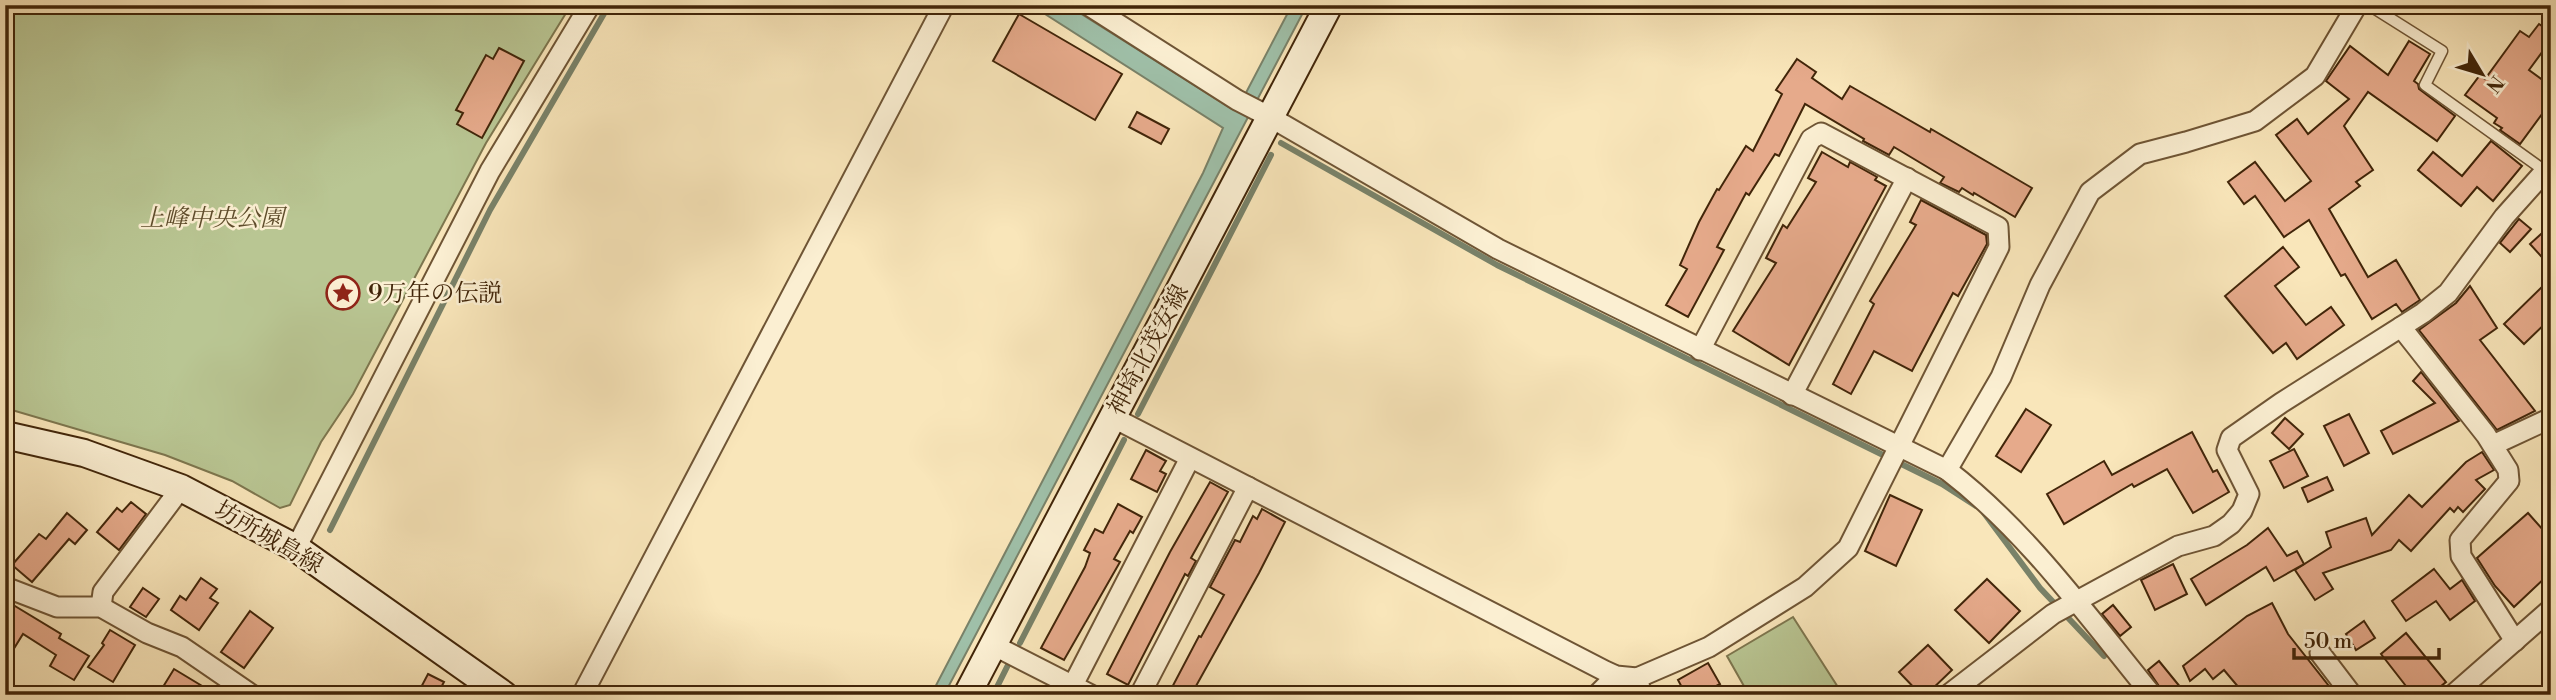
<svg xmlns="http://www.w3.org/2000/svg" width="2556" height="700" viewBox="0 0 2556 700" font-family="'Libre Bodoni','Noto Serif JP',serif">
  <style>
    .green { fill: #b9c693; stroke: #7d764e; stroke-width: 2 }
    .water { fill: #9fc0a9; stroke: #798269; stroke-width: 2 }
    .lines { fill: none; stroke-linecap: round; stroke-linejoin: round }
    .stream { stroke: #798269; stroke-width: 6 }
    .building { fill: #e6aa8b; stroke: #412509; stroke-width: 2 }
    .lane-casing { stroke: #6f5535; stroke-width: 13 }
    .street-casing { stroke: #6f5535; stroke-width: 23 }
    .secondary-casing { stroke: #412509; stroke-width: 30 }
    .lane { stroke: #fbefd2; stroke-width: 10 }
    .street { stroke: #fbefd2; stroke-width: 19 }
    .secondary { stroke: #fbefd2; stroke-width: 26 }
    .labels { text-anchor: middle; stroke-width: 5; stroke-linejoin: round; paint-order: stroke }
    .park-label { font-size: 24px; font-style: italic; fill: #5f4d2c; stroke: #fbefd2 }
    .poi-label { font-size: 24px; fill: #412509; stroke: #fbefd2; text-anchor: start }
    .street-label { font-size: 24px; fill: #412509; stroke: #fbefd2 }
  </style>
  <rect width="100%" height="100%" fill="#f9e6ba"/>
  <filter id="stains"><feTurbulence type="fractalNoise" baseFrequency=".00286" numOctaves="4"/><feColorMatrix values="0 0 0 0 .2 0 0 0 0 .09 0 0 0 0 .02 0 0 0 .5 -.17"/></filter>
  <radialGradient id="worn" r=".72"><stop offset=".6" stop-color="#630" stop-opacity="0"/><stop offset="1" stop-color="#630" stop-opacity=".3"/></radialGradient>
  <g class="green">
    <polygon points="5,5 571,5 486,143 353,394 321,442 290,505 280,508 232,481 165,455 5,408"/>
    <polygon points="1793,617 1843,695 1749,695 1727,656"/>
  </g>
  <polygon class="water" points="1031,5 1067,5 1234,110 1238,108 1292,5 1307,5 944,695 931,695 1203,173 1223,128"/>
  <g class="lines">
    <g class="stream">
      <polyline points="1281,143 1497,265 1942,484 1976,506"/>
      <polyline points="1138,414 1271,155"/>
      <polyline points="1984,513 2040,588 2104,656"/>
      <polyline points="330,530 490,210 609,5"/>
      <polyline points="1020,643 1124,440"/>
      <polyline points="993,695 1008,665"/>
    </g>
  </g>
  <g class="building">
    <polygon points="1019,14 1122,74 1095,120 993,61"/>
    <polygon points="2539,24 2551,32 2551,40 2529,70 2551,86 2551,120 2542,114 2520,144 2500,130 2502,128 2494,123 2497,118 2465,95 2480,75 2485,79 2520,31 2529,37"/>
    <polygon points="2409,41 2430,54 2414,81 2418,84 2419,89 2455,116 2437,141 2368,92 2344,126 2373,170 2356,182 2360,186 2329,209 2368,277 2396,260 2420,300 2402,312 2396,304 2372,319 2345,274 2341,276 2309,220 2284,237 2255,196 2244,204 2228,182 2255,162 2285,201 2311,181 2276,135 2297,119 2308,134 2349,99 2326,81 2350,46 2388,75"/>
    <polygon points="499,48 524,61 482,138 457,124 463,113 456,110 486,55 493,59"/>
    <polygon points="1797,59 1816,72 1812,78 1842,99 1850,86 1930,132 1931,129 2032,188 2015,217 1974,193 1973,195 1962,188 1959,192 1940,183 1944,177 1894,147 1889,155 1863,141 1864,139 1805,104 1779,156 1775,154 1749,195 1746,193 1717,247 1724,250 1688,317 1666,305 1687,269 1680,265 1699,222 1717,189 1719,190 1746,146 1753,151 1782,94 1776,90"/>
    <polygon points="1137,112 1169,129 1161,144 1129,127"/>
    <polygon points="2491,141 2522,166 2493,201 2477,187 2461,206 2418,170 2433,152 2462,176"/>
    <polygon points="1822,152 1848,167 1850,162 1877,177 1875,180 1886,186 1789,365 1733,331 1776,263 1766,258 1783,225 1787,228 1816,182 1808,178"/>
    <polygon points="1921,200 1986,235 1987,244 1958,296 1953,293 1912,371 1874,351 1851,394 1833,384 1874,304 1870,301 1916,225 1910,222"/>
    <polygon points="2519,219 2531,229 2510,252 2500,243"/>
    <polygon points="2551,225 2551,267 2530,244"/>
    <polygon points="2283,247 2299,267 2275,286 2306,325 2331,307 2344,325 2297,359 2286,343 2273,353 2225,296"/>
    <polygon points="2551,278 2551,318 2524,344 2504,324"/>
    <polygon points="2470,286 2497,328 2480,340 2535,411 2497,430 2419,330 2456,303"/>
    <polygon points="2421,372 2459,421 2393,454 2381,431 2435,403 2413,381"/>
    <polygon points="2026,409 2051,425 2021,472 1996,456"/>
    <polygon points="2349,414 2369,453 2344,466 2324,426"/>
    <polygon points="2285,418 2303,434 2289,449 2272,433"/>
    <polygon points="2192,432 2213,472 2217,470 2229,492 2193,513 2167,469 2134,487 2132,484 2064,524 2047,494 2104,461 2112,475"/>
    <polygon points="2294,449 2308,476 2284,488 2270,461"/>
    <polygon points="1146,450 1166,461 1160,471 1166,474 1157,492 1131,479"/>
    <polygon points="2482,452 2494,470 2476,480 2485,489 2463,512 2458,507 2454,512 2450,508 2411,551 2399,540 2391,550 2323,573 2333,589 2315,600 2295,570 2331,547 2326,532 2366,518 2372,535 2409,495 2422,507 2466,462"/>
    <polygon points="2327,477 2333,490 2308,502 2302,488"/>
    <polygon points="1210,482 1228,492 1191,558 1196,561 1188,576 1185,574 1128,685 1107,674 1170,552"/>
    <polygon points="1890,495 1922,510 1896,566 1865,551"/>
    <polygon points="131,502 146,514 119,550 97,532 117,508 122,512"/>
    <polygon points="1118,504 1142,517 1133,533 1130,531 1114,559 1120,562 1064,660 1041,648 1085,567 1090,553 1084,550 1095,529 1103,533"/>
    <polygon points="1262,509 1285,522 1259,573 1191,695 1168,695 1199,636 1201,637 1224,595 1210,587 1235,540 1240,542 1253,516 1257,519"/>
    <polygon points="67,513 87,530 75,544 69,539 32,582 12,565 39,534 46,539"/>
    <polygon points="2528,513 2551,539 2551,572 2514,607 2495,586 2477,558"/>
    <polygon points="2268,528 2287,556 2297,551 2304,564 2274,581 2266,567 2206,605 2191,579 2247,545"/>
    <polygon points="2173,564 2187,594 2155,610 2141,580"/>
    <polygon points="2434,569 2450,589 2462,580 2475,601 2450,620 2436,601 2406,621 2392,601"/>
    <polygon points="201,578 217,589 210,598 218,603 199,630 171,610 180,596 186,600"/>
    <polygon points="1987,579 2020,611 1989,643 1955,610"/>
    <polygon points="143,588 159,599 146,617 130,607"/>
    <polygon points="5,600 61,634 59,638 89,656 74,680 50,666 56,655 23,634 5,663"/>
    <polygon points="2272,603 2288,634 2336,695 2245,695 2224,670 2213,679 2205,669 2190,681 2183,666 2247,616"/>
    <polygon points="2113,605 2131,627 2120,636 2102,614"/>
    <polygon points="250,611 273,628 244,668 221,652"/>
    <polygon points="2364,621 2375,638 2356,650 2346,634"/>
    <polygon points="110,630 135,645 113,682 88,667 104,645 102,643"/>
    <polygon points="2406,633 2446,682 2430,695 2413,695 2381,654"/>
    <polygon points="1928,645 1952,670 1926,695 1921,695 1899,672"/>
    <polygon points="2159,661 2181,688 2173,695 2165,695 2148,670"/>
    <polygon points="1708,663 1720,684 1700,695 1686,695 1678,680"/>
    <polygon points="174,669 217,695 158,695"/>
    <polygon points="428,674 444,682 437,695 417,695"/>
  </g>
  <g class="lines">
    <defs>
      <polyline id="lane" points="2369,5 2442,51 2425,85 2545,171"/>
      <g id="street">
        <path d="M 1088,5 L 1237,100 L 1270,117 L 1498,249 L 1947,470 C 2028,532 2088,617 2152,695"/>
        <polyline points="2401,327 2486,435 2508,470 2509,481 2460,540 2461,556 2515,641"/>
        <polyline points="1792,395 1907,178"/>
        <polyline points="1112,417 1605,671 1616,676 1637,678 1709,647 1805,587 1848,548 1999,247 1998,227 1821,133 1811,139 1700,350"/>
        <polyline points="2493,445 2551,418"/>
        <polyline points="1947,470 2001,377 2040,285 2090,192 2140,154 2186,142 2255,121 2315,76 2357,5"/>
        <polyline points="296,548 490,171 590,5"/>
        <polyline points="5,587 57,607 101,607 147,633 182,647 252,695"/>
        <polyline points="101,607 103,592 181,488"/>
        <polyline points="993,645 1091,695"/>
        <polyline points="2320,653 2352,695"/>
        <polyline points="1637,678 1642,695"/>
        <polyline points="1073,685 1190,458"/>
        <polyline points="582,695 944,5"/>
        <polyline points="1140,695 1248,487"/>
        <polyline points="1597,695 1616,676"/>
        <polyline points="1948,695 2053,614 2178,546 2214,536 2231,524 2242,511 2249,494 2227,450 2231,438 2281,403 2423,313 2448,293 2504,217 2545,171 2551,168"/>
        <polyline points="2453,695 2551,609"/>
      </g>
      <g id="secondary">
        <polyline points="5,435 84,453 181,488 296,548 504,695"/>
        <polyline points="967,695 1329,5"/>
      </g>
    </defs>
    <use href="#lane" class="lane-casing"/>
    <use href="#street" class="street-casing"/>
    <use href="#secondary" class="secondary-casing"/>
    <use href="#lane" class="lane"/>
    <use href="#street" class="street"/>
    <use href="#secondary" class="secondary"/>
  </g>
  <defs>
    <symbol id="sight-ring" viewBox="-11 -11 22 22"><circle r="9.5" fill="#fbefd2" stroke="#8f2418" stroke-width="1.5"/><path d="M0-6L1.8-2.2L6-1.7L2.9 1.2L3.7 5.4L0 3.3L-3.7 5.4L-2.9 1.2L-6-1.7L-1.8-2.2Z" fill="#8f2418"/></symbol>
  </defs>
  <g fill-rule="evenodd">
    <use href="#sight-ring" x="324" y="274" width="38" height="38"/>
  </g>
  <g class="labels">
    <g class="park-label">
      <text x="212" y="226">上峰中央公園</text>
    </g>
    <g class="poi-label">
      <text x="368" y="301">9万年の伝説</text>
    </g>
    <g class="street-label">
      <text transform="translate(1148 350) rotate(-62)" y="8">神埼北茂安線</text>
      <text transform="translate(269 537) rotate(30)" y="8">坊所城島線</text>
    </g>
  </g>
  <rect width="2556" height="700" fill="none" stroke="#f9e6ba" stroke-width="28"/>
  <rect x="7" y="7" width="2542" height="686" fill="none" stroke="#412509" stroke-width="3.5"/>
  <rect x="14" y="14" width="2528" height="672" fill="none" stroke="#412509" stroke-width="2"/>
  <g transform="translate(2482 74) rotate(128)" stroke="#fbefd2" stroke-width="5" paint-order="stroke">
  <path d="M0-5L12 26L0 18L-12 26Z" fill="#412509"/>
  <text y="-10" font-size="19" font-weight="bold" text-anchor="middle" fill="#412509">N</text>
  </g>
  <path d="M2294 648v10h145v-10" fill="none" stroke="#412509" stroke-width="3.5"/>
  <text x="2304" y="648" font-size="21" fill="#412509" stroke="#fbefd2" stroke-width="5" paint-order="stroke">50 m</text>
  <rect width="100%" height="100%" filter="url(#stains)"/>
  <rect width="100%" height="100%" fill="url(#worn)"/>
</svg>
